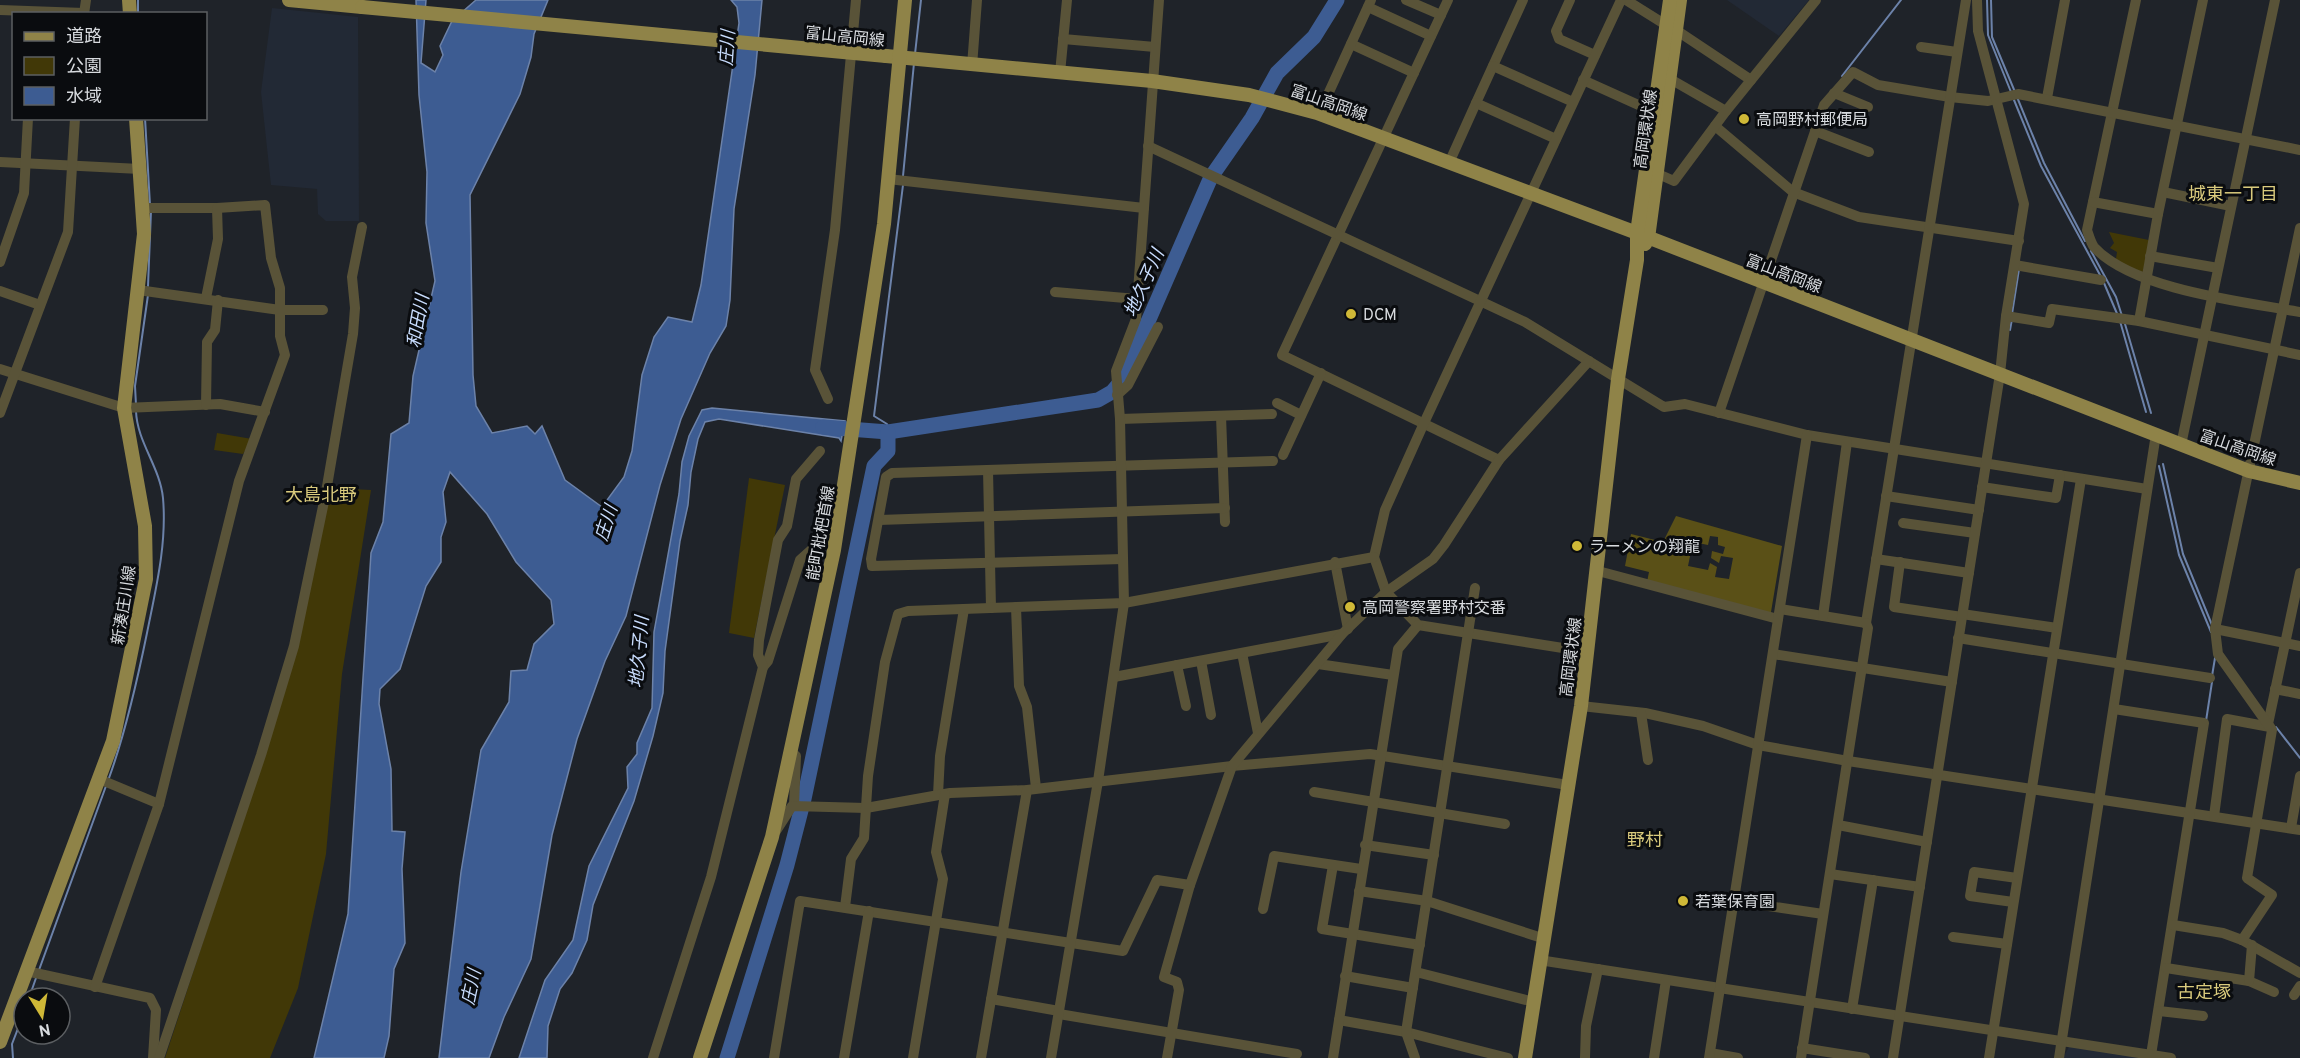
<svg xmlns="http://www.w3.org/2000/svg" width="2300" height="1058" viewBox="0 0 2300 1058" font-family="Overpass,'Noto Sans JP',sans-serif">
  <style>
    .built { fill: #222935 }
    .green { fill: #413807 }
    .forest { fill: #5a5017; fill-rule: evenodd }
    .water { fill: #3d5c92; stroke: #6c82a9; stroke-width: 1.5 }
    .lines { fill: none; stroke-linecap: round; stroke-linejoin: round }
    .stream { stroke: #6c82a9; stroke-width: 2 }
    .river { stroke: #3d5c92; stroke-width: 15 }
    .minor { stroke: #595338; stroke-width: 10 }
    .major { stroke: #8f8348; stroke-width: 14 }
    .major-bridge { stroke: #8f8348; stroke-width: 14 }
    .poi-dot { fill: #cfb837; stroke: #0a0c0f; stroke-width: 2 }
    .labels { text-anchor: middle; stroke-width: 6; stroke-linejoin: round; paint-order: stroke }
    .street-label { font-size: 16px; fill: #d8dbdf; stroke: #0a0c0f }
    .poi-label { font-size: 16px; fill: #d8dbdf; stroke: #0a0c0f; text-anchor: start }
    .water-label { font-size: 18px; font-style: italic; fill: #c9ddfe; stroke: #0a0c0f }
    .neighbourhood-label { font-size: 18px; fill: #dacb7d; stroke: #0a0c0f }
  </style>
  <rect width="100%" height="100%" fill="#1f2329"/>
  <g class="built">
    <polygon points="1727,0 1809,0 1779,36"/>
    <polygon points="272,8 358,17 359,221 326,221 318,214 317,189 271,185 261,92"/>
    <polygon points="2070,1045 2151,1058 2063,1058"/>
  </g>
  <g class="green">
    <polygon points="2109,232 2149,240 2142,279 2115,266 2117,252 2110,248 2114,243"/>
    <polygon points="217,433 252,439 243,454 214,450"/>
    <polygon points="749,478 785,485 754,638 729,633"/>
    <polygon points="331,488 371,490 342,674 326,854 298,988 270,1058 165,1058 280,707"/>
  </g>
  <path class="forest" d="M 1676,516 L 1782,546 L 1771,612 L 1766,614 L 1647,582 L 1649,572 L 1625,566 L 1631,534 L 1663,542 ZM 1710,536 L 1718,537 L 1718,545 L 1725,547 L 1723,554 L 1712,551 L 1711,558 L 1719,563 L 1721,556 L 1733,558 L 1729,579 L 1715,577 L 1717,567 L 1710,563 L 1708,570 L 1688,566 L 1693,542 L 1708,545 Z"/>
  <g class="water">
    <polygon points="416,0 426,0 421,63 435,72 443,55 440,46 452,21 476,0 548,0 534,34 531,57 520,94 470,195 473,375 476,406 492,433 527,426 535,434 542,426 565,480 602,507 624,477 632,451 642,375 654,337 668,317 692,322 701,285 739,23 737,7 731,0 762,0 755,75 734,209 730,300 726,326 710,353 681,419 660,485 626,616 605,661 577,739 552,835 531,959 504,1017 489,1058 439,1058 461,872 481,750 509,702 511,671 527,670 534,644 554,624 551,600 516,562 487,514 450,472 443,492 446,522 441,537 441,562 426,586 400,669 380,689 379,704 391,769 392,831 405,832 402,869 405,943 394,969 389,1036 384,1058 314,1058 348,914 371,553 383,522 391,434 409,423 413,376 435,281 426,223 427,172 419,95"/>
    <polygon points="712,408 845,421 841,441 839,438 719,419 705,422 698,439 691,472 688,505 680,541 665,651 663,693 653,736 634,801 593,905 587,940 572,973 560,989 548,1026 547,1058 519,1058 545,980 573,940 589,866 628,788 627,767 637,754 637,743 652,708 654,632 679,494 682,462 689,436 702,410"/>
  </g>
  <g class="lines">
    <g class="stream">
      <polyline points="138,0 138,14"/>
      <polyline points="1987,0 1988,35 2011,92"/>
      <polyline points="1991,0 1992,37 2015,92"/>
      <polyline points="915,54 921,0"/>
      <polyline points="1842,76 1901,0"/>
      <polyline points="2017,97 2044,163 2085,241"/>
      <polyline points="2014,100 2041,166 2100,275"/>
      <polyline points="145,118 150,205"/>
      <polyline points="903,176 914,63"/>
      <polyline points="2091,251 2116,297 2122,316"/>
      <polyline points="2104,283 2118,316"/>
      <polyline points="148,286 151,211"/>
      <polyline points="2012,314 2019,269"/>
      <polyline points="2120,321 2146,412"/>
      <polyline points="2125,324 2151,413"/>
      <polyline points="2010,330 2012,319"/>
      <polyline points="136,405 135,386 148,295"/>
      <polyline points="888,432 887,424 874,416 903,185"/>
      <polyline points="2163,464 2183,554 2212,625"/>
      <polyline points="2159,466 2179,555 2211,632"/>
      <polyline points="2212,676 2215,658"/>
      <polyline points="2206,721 2212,682"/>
      <polyline points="2276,727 2300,758"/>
      <path d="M 109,778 C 126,731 137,682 147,633 C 156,588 167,544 163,498 C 160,467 137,442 136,411"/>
      <polyline points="39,970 106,786"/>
      <polyline points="29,998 36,978"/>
      <polyline points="13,1058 12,1044 24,1013"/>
    </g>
    <g class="river">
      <polyline points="823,427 888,432 1098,400 1112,392 1123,379 1211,177 1252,118 1277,73 1314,37 1337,0"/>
      <polyline points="727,1058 787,865 804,799 874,466 888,451 888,432"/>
    </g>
    <g class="minor">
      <polyline points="1406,0 1441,15"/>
      <polyline points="1448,0 1282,355 1499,460"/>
      <polyline points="1523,0 1476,103 1556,139"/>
      <polyline points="1570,0 1556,31 1559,39 1595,55"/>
      <polyline points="1626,0 1666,25"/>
      <path d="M 2136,0 L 2087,230 C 2089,236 2091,243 2094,247 C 2133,290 2245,302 2300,312"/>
      <polyline points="1368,7 1431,36"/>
      <polyline points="0,10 84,13"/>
      <polyline points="84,14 86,0"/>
      <polyline points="1676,30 1751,80"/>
      <polyline points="1063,39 1155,47"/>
      <polyline points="1351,44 1414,73"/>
      <polyline points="1921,47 1957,52"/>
      <polyline points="972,66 977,0"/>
      <polyline points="1493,66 1573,102"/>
      <polyline points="1060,73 1067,0"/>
      <polyline points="1665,76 1726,111"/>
      <polyline points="1583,80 1654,112"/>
      <polyline points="1834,93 1868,107"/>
      <polyline points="2047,98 2065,0"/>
      <polyline points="1319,114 1371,0"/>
      <polyline points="1715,126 1793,192 1859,217 2019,241"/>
      <polyline points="1815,131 1869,152"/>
      <polyline points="1148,146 1525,322 1664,407 1685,404 1807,435 2147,489"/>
      <polyline points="0,162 140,169"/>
      <polyline points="1449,163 1476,103"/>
      <polyline points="1656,173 1674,181 1726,111 1816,0"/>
      <polyline points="888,179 1144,208"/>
      <polyline points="2163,192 2231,206"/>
      <polyline points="2093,202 2158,214"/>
      <polyline points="143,208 217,208"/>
      <polyline points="2150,256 2218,268"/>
      <polyline points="0,262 24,193 28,118"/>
      <polyline points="2015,265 2101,280"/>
      <polyline points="138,290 280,310 323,310"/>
      <polyline points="0,291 40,305"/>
      <polyline points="1055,292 1137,299"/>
      <polyline points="2006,316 2049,323 2052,309 2139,321 2300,355"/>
      <polyline points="2139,321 2158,214 2203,0"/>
      <polyline points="0,369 124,408 220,404 265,412"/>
      <polyline points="1117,395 1128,385 1158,327"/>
      <polyline points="828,399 815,370 835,230 856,0"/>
      <polyline points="1277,403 1301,415"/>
      <polyline points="206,405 207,342 215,330 218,300"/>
      <polyline points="0,413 68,232 75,118"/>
      <polyline points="1719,413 1824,105 1853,72 1878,85 1950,97 1988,101 2018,94 2300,150"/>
      <polyline points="1221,416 1225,522"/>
      <polyline points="1120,419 1272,414"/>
      <polyline points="2181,445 2275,0"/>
      <polyline points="1283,455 1321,373"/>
      <polyline points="988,470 991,608"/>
      <polyline points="1982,487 2056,498 2060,475"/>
      <polyline points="1886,496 1979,510"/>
      <polyline points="879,520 1225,508"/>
      <polyline points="1903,523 1975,533"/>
      <polyline points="1123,559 872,566 871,559 886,477 892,473 1273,461"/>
      <polyline points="1876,559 1969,573"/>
      <polyline points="1335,562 1348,629"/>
      <polyline points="1900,562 1894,607 1962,617"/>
      <polyline points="1598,571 1778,619"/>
      <polyline points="1016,607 1019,686 1027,707 1036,788"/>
      <polyline points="1780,609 1866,623 1966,0"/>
      <polyline points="1962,614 2057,628"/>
      <polyline points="1823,616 1847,442"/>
      <polyline points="2215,629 2300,646"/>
      <polyline points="1958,638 2210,678"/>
      <polyline points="1588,652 1418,625 1386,592 1374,557 1385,510 1424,423 1621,0"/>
      <polyline points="1242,653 1258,733"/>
      <polyline points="1773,654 1952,682"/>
      <polyline points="1201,661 1211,715"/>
      <polyline points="1318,664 1393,675"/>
      <polyline points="1177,665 1186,706"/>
      <polyline points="763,667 768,661 800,560 819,543 832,503 843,495"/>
      <polyline points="1114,677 1342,634"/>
      <polyline points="2275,689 2300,694"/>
      <polyline points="1581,706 1645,713 1703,726 1758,745 1848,761 2300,830"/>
      <polyline points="2114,709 2204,723 2151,1055"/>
      <polyline points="1641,713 1648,760"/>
      <polyline points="2268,724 2300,573"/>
      <polyline points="791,752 796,756 794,805"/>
      <polyline points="99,779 159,804"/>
      <polyline points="1314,792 1505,824"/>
      <polyline points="938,795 940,756 964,609"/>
      <polyline points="2214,816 2227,719 2270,727"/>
      <polyline points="1838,825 1927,842"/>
      <polyline points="2291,828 2300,776"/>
      <polyline points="776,831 792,806 866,808 950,793 1027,790 1232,766 1370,754 1568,785"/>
      <polyline points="1365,845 1434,855"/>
      <polyline points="1333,865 1322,929 1420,945"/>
      <polyline points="1830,874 1920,887"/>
      <polyline points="1359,891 1427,901 1542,938"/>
      <polyline points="1734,901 1823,914"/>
      <polyline points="2013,902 1970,896 1974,872 2017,878"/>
      <polyline points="845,907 851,859 864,838 868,776 885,662 898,614 908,611 1124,603 1374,557"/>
      <polyline points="1263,909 1274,856 1361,869"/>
      <polyline points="2173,925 2223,933 2242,940 2300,973"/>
      <polyline points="1953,937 2007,944"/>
      <polyline points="2242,940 2272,895 2247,878 2272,730 2218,654 2215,629 2300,228"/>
      <polyline points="1539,960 2171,1058"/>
      <polyline points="2166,968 2249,981 2274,992"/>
      <polyline points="26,971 150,998 156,1010 153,1058"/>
      <polyline points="1416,972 1534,1002"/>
      <polyline points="1345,976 1413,988"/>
      <polyline points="2249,981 2252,945"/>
      <polyline points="95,987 159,804 239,481 285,355 280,336 280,288 271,258 265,205 217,208 218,239 206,298"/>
      <polyline points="2294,995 2300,986"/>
      <polyline points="991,999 1059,1011"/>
      <polyline points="1852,1009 1873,880"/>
      <polyline points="2159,1011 2203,1016"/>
      <polyline points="1059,1014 1297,1054"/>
      <polyline points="1339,1020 1406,1032 1508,1058"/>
      <polyline points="1802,1048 1865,1058"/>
      <polyline points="1710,1053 1738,1058"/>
      <polyline points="159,1058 261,755 294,646 326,492 353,334 355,308 352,277 362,227"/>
      <polyline points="653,1058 711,877 763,667 758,655 759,640 778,540 787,526 796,479 820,451"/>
      <polyline points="774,1058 800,901 1123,951 1157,880 1190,885 1232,766 1342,634 1386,592 1433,559 1444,545 1499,460 1589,361"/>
      <polyline points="844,1058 869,911"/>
      <polyline points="913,1058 943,879 936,852 945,794"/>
      <polyline points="981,1058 1027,790"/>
      <polyline points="1051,1058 1098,781 1124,603 1120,419 1116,371 1136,319 1159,0"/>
      <polyline points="1167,1058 1179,990 1177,982 1164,977 1190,885"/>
      <polyline points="1333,1058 1398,649 1418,625"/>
      <polyline points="1415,1058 1406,1032 1475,588"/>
      <polyline points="1585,1058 1586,1026 1598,969"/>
      <polyline points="1654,1058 1666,980"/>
      <polyline points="1709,1058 1807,435"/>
      <polyline points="1801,1058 1868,628 1866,623"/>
      <polyline points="1893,1058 2000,374 2006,316 2024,204 1978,31 1977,0"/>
      <polyline points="1989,1058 2081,479"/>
      <polyline points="2059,1058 2156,434"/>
    </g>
    <g class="major">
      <polyline points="129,0 130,14"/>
      <polyline points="289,0 362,7"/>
      <polyline points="886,56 1152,81 1249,95 1317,113 1637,233 2249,471 2300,483"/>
      <polyline points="1645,244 1648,238 1680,0"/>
      <polyline points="0,1042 113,741 146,579 145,526 124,408 144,234 136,118"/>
      <polyline points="700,1058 772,837 834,550 884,224 905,0"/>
      <polyline points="1525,1058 1581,706 1618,379 1637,260 1637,233 1670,0"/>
    </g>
    <polyline class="major-bridge" points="362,7 886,56"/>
  </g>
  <g class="poi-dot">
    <circle cx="1744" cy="119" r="6"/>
    <circle cx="1351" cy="314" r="6"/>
    <circle cx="1577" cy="546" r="6"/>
    <circle cx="1350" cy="607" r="6"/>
    <circle cx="1683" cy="901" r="6"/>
  </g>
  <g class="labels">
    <g class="street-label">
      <text transform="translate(845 36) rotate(6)" y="6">富山高岡線</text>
      <text transform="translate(1329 102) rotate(19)" y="6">富山高岡線</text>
      <text transform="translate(1645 129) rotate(-82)" y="6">高岡環状線</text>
      <text transform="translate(1784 273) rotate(21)" y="6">富山高岡線</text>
      <text transform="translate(2238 447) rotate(19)" y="6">富山高岡線</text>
      <text transform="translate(820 533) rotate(-80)" y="6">能町枇杷首線</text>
      <text transform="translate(123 605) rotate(-81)" y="6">新湊庄川線</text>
      <text transform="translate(1570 657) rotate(-83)" y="6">高岡環状線</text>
    </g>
    <g class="poi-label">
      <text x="1756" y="125">高岡野村郵便局</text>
      <text x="1363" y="320">DCM</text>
      <text x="1589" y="552">ラーメンの翔龍</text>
      <text x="1362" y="613">高岡警察署野村交番</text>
      <text x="1695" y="907">若葉保育園</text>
    </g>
    <g class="water-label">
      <text transform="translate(727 48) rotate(-86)" y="6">庄川</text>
      <text transform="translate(1144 283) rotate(-66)" y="6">地久子川</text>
      <text transform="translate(418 321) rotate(-80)" y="6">和田川</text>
      <text transform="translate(606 523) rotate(-72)" y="6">庄川</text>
      <text transform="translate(639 652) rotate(-85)" y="6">地久子川</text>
      <text transform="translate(471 987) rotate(-78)" y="6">庄川</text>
    </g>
    <g class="neighbourhood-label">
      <text x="2233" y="200">城東一丁目</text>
      <text x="321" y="501">大島北野</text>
      <text x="1645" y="846">野村</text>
      <text x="2204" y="998">古定塚</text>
    </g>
  </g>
  <rect x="12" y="12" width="195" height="108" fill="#0a0c0f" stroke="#5c5f62" stroke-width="1.5"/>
  <rect x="24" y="32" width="30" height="9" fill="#8f8348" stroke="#5c5f62" stroke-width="1.5"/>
  <text x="66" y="42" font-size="18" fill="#d8dbdf">道路</text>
  <rect x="24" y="57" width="30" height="18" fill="#413807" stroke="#5c5f62" stroke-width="1.5"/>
  <text x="66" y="72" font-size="18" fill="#d8dbdf">公園</text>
  <rect x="24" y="87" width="30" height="18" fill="#3d5c92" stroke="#5c5f62" stroke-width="1.5"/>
  <text x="66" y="102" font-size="18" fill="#d8dbdf">水域</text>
  <g transform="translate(42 1016) rotate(169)"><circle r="28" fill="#0a0c0f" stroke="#5c5f62" stroke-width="1.5"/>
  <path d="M0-4.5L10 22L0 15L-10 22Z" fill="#cfb837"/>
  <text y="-9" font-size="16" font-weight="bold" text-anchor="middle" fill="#d8dbdf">N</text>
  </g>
</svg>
